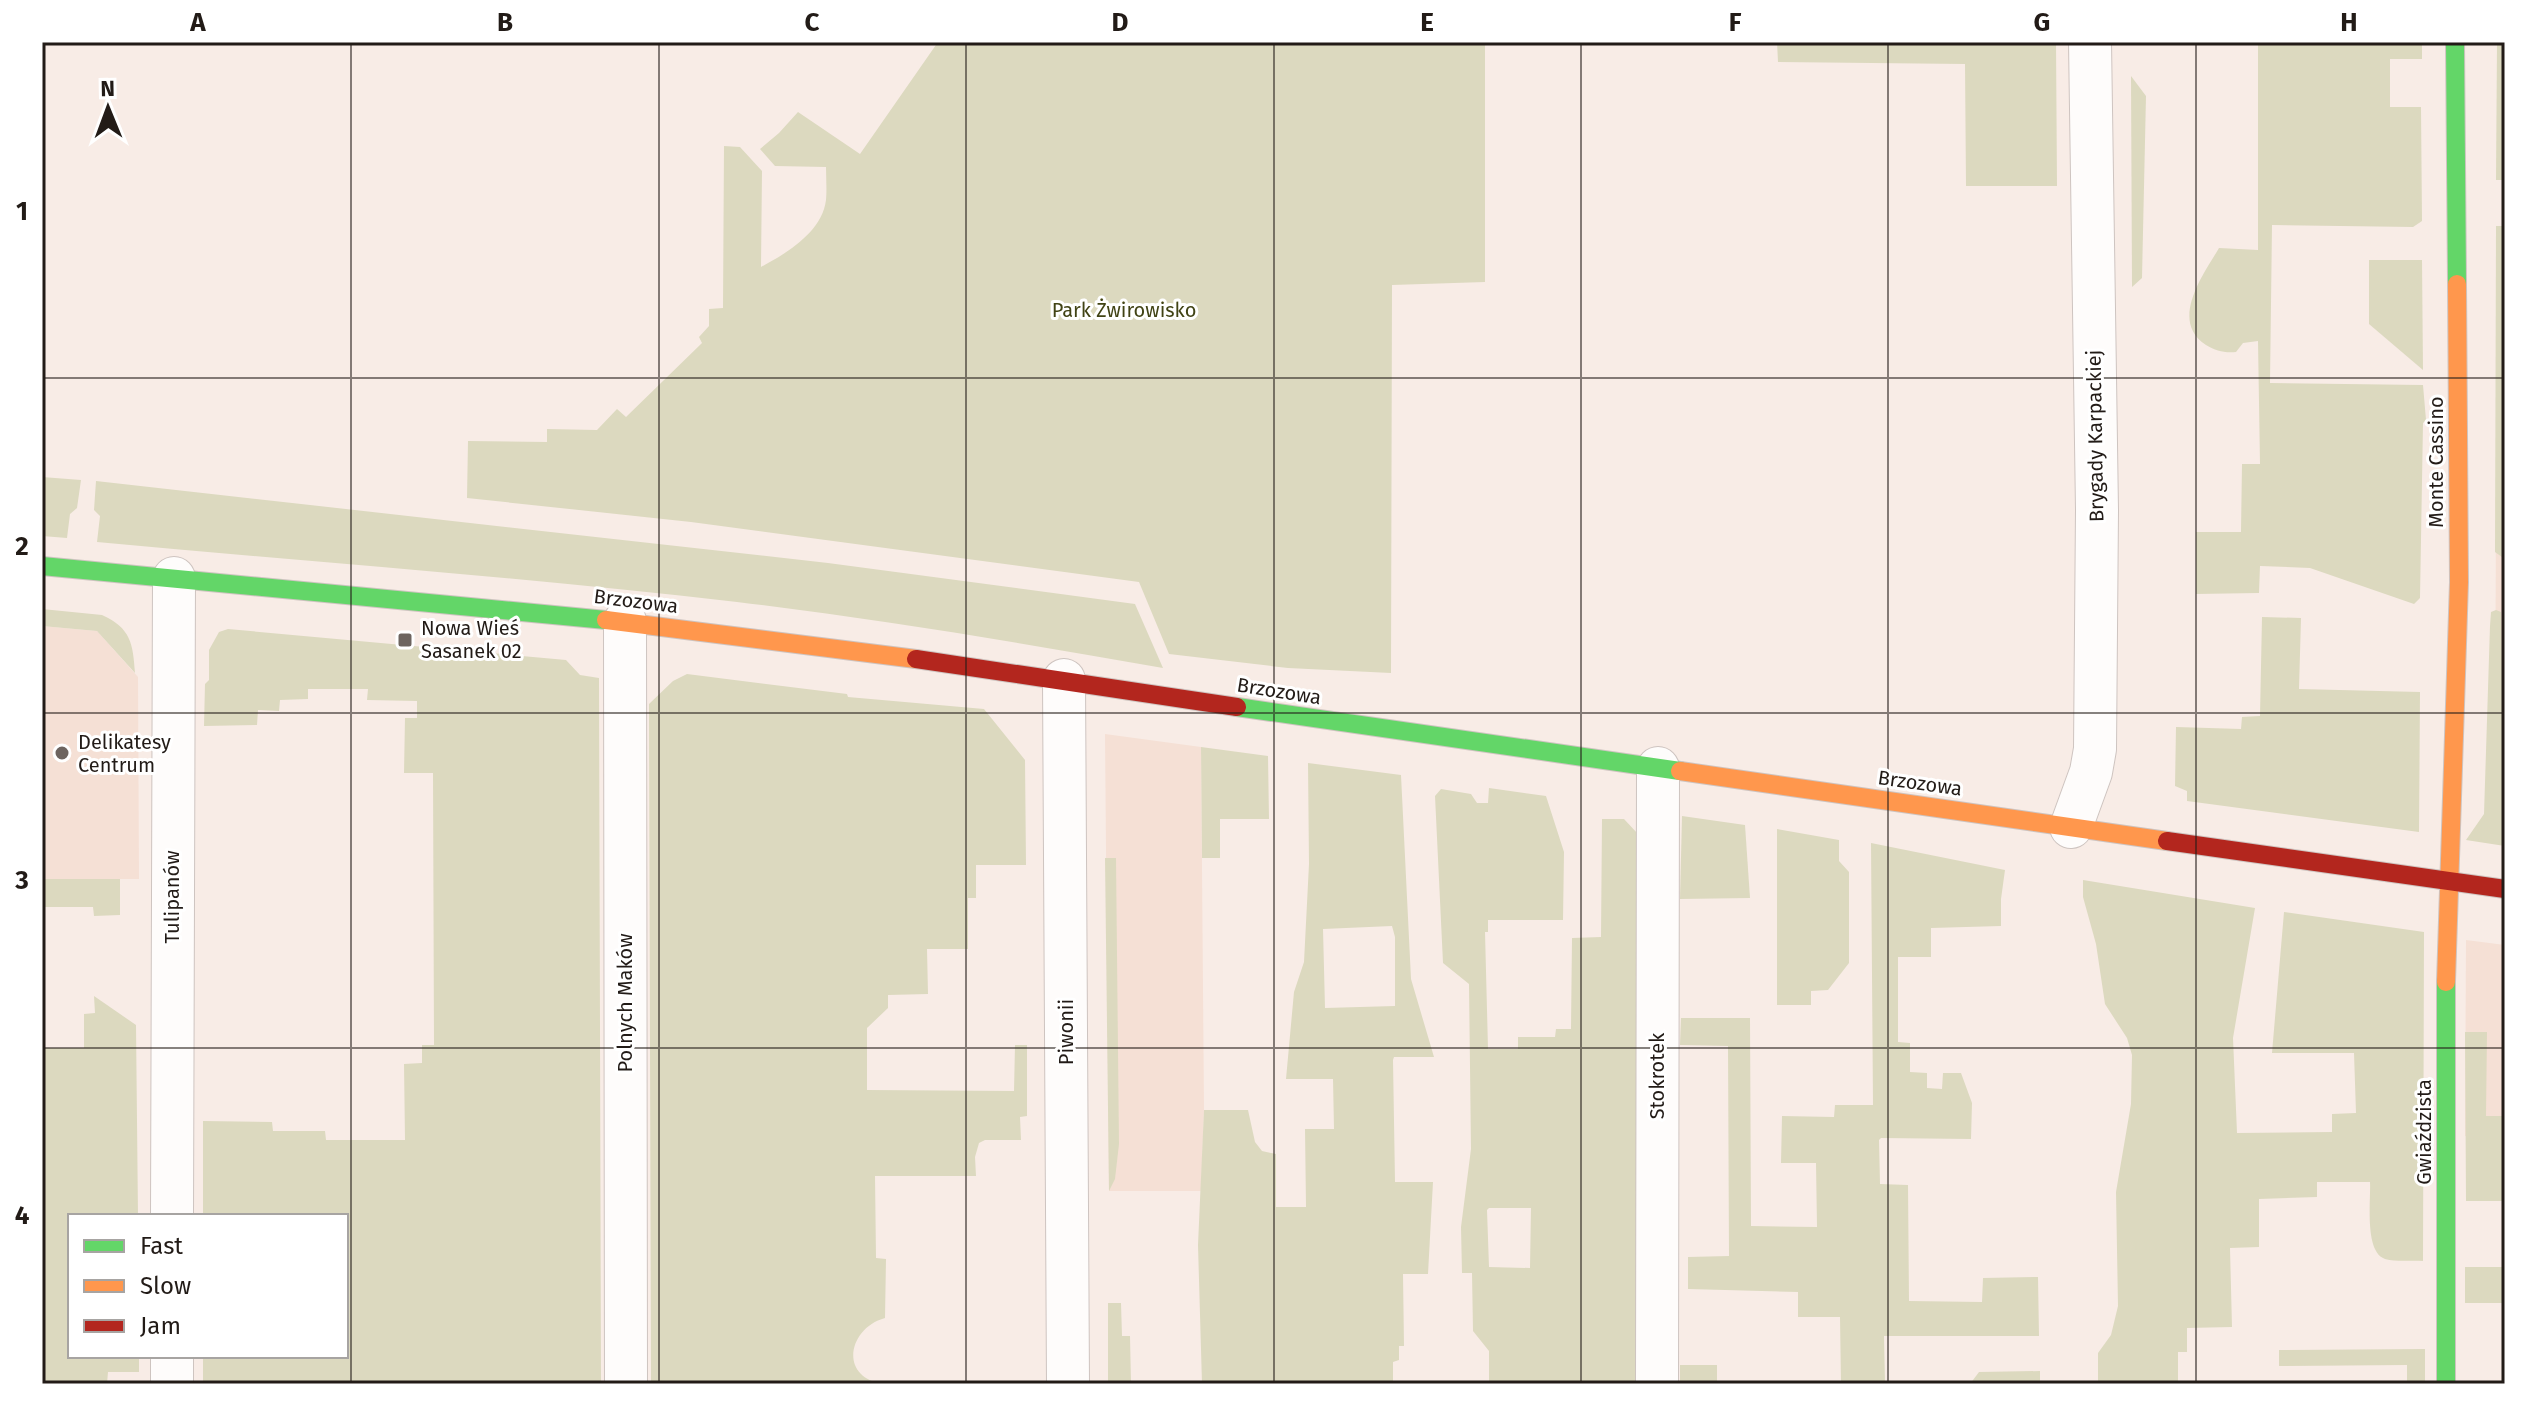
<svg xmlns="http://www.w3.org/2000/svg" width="2547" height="1426" viewBox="0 0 2547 1426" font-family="'Fira Sans',sans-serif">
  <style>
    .built { fill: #f5e0d5 }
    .green { fill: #dcd9bf; fill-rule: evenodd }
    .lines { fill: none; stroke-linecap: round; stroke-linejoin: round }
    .street-casing { stroke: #cec4c0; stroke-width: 44 }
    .fast-casing { stroke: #cec4c0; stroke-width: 20 }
    .slow-casing { stroke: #cec4c0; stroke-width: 20 }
    .jam-casing { stroke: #cec4c0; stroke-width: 20 }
    .street { stroke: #fefcfb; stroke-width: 42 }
    .fast { stroke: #63d668; stroke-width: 18 }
    .slow { stroke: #ff974d; stroke-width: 18 }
    .jam { stroke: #b3261e; stroke-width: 18 }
    .grid { fill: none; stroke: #221b17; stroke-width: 2; stroke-opacity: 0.55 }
    .poi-dot { fill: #6d645f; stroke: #fff; stroke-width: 3 }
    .labels { text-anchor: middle; stroke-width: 6; stroke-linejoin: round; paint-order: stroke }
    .park-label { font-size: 20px; fill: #414315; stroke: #fff }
    .street-label { font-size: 20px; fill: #221b17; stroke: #fff }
    .poi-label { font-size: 20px; fill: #221b17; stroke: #fff; text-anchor: start }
    .neatline { fill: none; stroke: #221b17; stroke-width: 3 }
    .grid-label { font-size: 26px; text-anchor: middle; font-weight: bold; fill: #221b17 }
  </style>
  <rect width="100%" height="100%" fill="#f8ece6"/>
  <g class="built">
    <polygon points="2496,486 2505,486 2505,816 2495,816"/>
    <polygon points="42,626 97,631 138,677 139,879 42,879"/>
    <polygon points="1105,734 1201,747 1204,1110 1201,1191 1109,1191"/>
    <polygon points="2466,940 2505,945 2505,1136 2465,1136"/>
  </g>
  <g class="green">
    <path d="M 938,42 L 1485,42 L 1485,282 L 1392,285 L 1391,673 L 1288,668 L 1169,654 L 1139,582 L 691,522 L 467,498 L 468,441 L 547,442 L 547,429 L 597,430 L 617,409 L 626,417 L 702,343 L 699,337 L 709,326 L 709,309 L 723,308 L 724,146 L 740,147 L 762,171 L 761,267 C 787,253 822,232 826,200 C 827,189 826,178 826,167 L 775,166 L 760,149 L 779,133 L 798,112 L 860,154 Z"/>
    <polygon points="1777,42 2056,42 2057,186 1966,186 1965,64 1778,62"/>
    <path d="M 2258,42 L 2422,42 L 2422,59 L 2390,59 L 2390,107 L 2421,107 L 2422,221 L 2413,227 L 2272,225 L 2270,383 L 2423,385 L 2426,420 L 2423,423 L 2420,598 L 2414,604 L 2310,568 L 2260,566 L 2259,593 L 2196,594 L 2196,532 L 2241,532 L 2242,464 L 2260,464 L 2258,341 L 2243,343 L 2236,352 C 2224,353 2216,351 2206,345 C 2169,321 2203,275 2219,248 L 2258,250 Z"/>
    <polygon points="2497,42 2505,42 2505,180 2496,180"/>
    <polygon points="2131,76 2146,96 2142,278 2132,287"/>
    <polygon points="2496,226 2505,226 2505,556 2502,557 2495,552"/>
    <polygon points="2369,260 2422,260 2423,370 2369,324"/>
    <polygon points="42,477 81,480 77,508 70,514 67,538 42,536"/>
    <path d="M 96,481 L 828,563 L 1135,604 L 1163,668 C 1021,643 880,619 737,602 C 524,577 310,562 97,542 L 100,516 L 94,510 Z"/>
    <path d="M 42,609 L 102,615 C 131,628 133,644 135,673 L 97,631 L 42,626 Z"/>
    <polygon points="2496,610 2501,612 2505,846 2466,840 2484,814 2490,626 2491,612"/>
    <polygon points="2262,617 2301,618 2299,689 2420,692 2419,832 2187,801 2187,791 2175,786 2176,727 2241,729 2242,717 2260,716"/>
    <polygon points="228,629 566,660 580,675 599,678 601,1384 203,1384 203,1356 346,1356 346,1216 203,1216 203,1121 272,1122 273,1131 325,1131 326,1140 405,1140 404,1064 422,1063 422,1045 434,1045 433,773 404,773 405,718 417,718 417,701 367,700 368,689 308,689 308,699 280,700 279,711 258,710 257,725 204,726 205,684 209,680 209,650 219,632"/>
    <path d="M 687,674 L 847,694 L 848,697 L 984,709 L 1025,760 L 1026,865 L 976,865 L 976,898 L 968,898 L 968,949 L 927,949 L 928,994 L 888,995 L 888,1008 L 867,1028 L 867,1090 L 1014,1091 L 1015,1045 L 1027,1045 L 1027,1116 L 1020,1117 L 1021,1140 L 985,1140 L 979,1143 L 975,1157 L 976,1176 L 875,1176 L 876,1258 L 886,1259 L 885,1318 C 848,1328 838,1378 884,1384 L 651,1384 L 649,704 L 673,681 Z"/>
    <polygon points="1201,747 1268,756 1269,819 1220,819 1220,858 1202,858"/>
    <path d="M 1308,763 L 1401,775 L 1411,979 L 1434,1057 L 1394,1057 L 1393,1060 L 1395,1182 L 1433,1182 L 1428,1274 L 1403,1274 L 1404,1346 L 1399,1346 L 1399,1360 L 1393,1362 L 1393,1384 L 1202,1384 L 1198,1245 L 1204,1110 L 1248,1110 L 1255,1142 L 1262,1151 L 1276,1154 L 1276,1207 L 1306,1207 L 1305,1129 L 1334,1129 L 1333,1079 L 1286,1079 L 1294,992 L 1304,962 L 1309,864 ZM 1392,926 L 1395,937 L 1395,1006 L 1325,1008 L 1323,929 Z"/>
    <path d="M 1489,788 L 1546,796 L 1564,852 L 1563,920 L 1488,920 L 1488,932 L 1485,932 L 1488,1049 L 1518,1049 L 1518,1037 L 1555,1037 L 1556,1029 L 1571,1029 L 1572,938 L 1601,937 L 1602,819 L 1624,819 L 1638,834 L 1640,1384 L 1489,1384 L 1489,1351 L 1473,1331 L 1472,1273 L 1462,1273 L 1461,1227 L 1471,1149 L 1469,984 L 1443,963 L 1435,796 L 1441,789 L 1471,794 L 1477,803 L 1488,803 ZM 1489,1208 L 1531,1208 L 1530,1268 L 1489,1267 L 1487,1210 Z"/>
    <polygon points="1682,816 1745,825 1750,898 1680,899"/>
    <polygon points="1777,829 1839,840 1839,861 1849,872 1849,963 1828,990 1811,991 1811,1005 1777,1005"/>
    <polygon points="1871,843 2005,870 2001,899 2001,926 1931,928 1931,957 1898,957 1898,1042 1910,1043 1910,1072 1927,1073 1927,1088 1942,1089 1943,1073 1961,1073 1972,1103 1971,1139 1881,1138 1879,1140 1880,1184 1908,1185 1909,1301 1982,1302 1983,1278 2038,1277 2039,1336 1884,1336 1885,1384 1841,1384 1840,1317 1798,1317 1798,1292 1688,1289 1688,1257 1729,1256 1728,1046 1680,1045 1681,1018 1750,1018 1751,1226 1817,1227 1816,1163 1781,1163 1782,1116 1834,1117 1835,1105 1873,1105"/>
    <polygon points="1105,858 1116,858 1119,1144 1115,1179 1109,1191"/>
    <polygon points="42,879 120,879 120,915 94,916 93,907 42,907"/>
    <path d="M 2083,880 L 2255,908 L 2233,1038 L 2237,1133 L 2332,1132 L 2332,1114 L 2356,1113 L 2354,1053 L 2272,1053 L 2284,912 L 2424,932 L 2423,1261 C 2412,1260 2396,1262 2385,1259 C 2364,1252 2371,1200 2370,1182 L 2317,1182 L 2317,1197 L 2259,1199 L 2259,1247 L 2230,1248 L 2232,1327 L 2187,1328 L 2187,1352 L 2178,1352 L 2178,1384 L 2098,1384 L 2098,1353 L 2111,1335 L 2118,1306 L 2116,1192 L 2131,1104 L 2132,1055 L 2127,1038 L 2105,1004 L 2096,944 L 2083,897 Z"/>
    <polygon points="94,996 136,1025 138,1216 70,1216 70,1356 139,1356 139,1372 108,1372 107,1384 42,1384 42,1048 84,1048 84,1014 95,1013"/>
    <polygon points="2465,1032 2487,1032 2486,1116 2505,1116 2505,1201 2466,1201"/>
    <rect x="2465" y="1267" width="40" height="36"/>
    <polygon points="1108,1303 1121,1303 1122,1336 1130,1336 1131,1384 1108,1384"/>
    <polygon points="2425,1349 2425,1384 2407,1384 2407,1365 2279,1366 2279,1350"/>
    <rect x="1680" y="1365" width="37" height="19"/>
    <polygon points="2040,1371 2040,1384 1970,1384 1979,1372"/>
  </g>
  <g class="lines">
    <defs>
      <g id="street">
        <polyline points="625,621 626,1384"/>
        <polyline points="1064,680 1068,1384"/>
        <polyline points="2071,827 2091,772 2095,749 2097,510 2090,42"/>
        <polyline points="172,1216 174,578"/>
        <polyline points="172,1356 172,1384"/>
        <polyline points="1657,1384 1658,768"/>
      </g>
      <g id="fast">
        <polyline points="2455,42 2457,284"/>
        <polyline points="42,566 606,620"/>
        <polyline points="1237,707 1680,771"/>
        <polyline points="2446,982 2446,1384"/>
      </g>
      <g id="slow">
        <polyline points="606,620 916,659"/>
        <polyline points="1680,771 2167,841"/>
        <polyline points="2446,982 2459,582 2457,284"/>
      </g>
      <g id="jam">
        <polyline points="916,659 1237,707"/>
        <polyline points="2167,841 2505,889"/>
      </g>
    </defs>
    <use href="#street" class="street-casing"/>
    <use href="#fast" class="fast-casing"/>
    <use href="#slow" class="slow-casing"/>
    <use href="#jam" class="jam-casing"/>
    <use href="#street" class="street"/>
    <use href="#fast" class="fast"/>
    <use href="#slow" class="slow"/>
    <use href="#jam" class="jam"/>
  </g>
  <path class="grid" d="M 351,42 L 351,1384M 659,42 L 659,1384M 966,42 L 966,1384M 1274,42 L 1274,1384M 1581,42 L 1581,1384M 1888,42 L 1888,1384M 2196,42 L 2196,1384M 42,378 L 2505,378M 42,713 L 2505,713M 42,1048 L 2505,1048"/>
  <g class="poi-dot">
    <rect x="397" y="632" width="16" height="16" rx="4"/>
    <circle cx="62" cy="753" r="8"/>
  </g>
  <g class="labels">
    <g class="park-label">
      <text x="1124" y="317">Park Żwirowisko</text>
    </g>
    <g class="street-label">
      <text transform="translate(2095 436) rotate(-91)" y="7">Brygady Karpackiej</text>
      <text transform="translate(2436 462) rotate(-90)" y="7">Monte Cassino</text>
      <text transform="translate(636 601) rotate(7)" y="7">Brzozowa</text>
      <text transform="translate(1279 691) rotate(9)" y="7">Brzozowa</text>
      <text transform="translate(1920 783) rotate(8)" y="7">Brzozowa</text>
      <text transform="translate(172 897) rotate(-90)" y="7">Tulipanów</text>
      <text transform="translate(625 1003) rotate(-90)" y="7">Polnych Maków</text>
      <text transform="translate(1066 1032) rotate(-90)" y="7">Piwonii</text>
      <text transform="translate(1657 1076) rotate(-90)" y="7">Stokrotek</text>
      <text transform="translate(2424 1132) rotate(-90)" y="7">Gwiaździsta</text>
    </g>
    <g class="poi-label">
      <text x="421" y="635">Nowa Wieś<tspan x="421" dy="23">Sasanek 02</tspan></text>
      <text x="78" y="749">Delikatesy<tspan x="78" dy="23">Centrum</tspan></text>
    </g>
  </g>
  <rect width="2547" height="1426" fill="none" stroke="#ffffff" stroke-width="88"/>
  <rect x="68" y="1214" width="280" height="144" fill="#ffffff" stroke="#a7a4a2" stroke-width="2"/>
  <rect x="84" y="1240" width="40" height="12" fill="#63d668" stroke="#a7a4a2" stroke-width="2"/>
  <text x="140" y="1254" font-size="24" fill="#221b17">Fast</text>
  <rect x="84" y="1280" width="40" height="12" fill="#ff974d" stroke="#a7a4a2" stroke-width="2"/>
  <text x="140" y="1294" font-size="24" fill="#221b17">Slow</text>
  <rect x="84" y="1320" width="40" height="12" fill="#b3261e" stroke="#a7a4a2" stroke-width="2"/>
  <text x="140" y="1334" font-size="24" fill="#221b17">Jam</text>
  <g transform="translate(108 108) rotate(359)" stroke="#ffffff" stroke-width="6" paint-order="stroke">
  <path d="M0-6L14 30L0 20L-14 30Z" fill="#221b17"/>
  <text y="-12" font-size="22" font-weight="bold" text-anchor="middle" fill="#221b17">N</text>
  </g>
  <rect x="44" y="44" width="2459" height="1338" class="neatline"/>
  <g class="grid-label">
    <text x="198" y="31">A</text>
    <text x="505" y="31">B</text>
    <text x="812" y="31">C</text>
    <text x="1120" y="31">D</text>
    <text x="1427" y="31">E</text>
    <text x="1735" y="31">F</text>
    <text x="2042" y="31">G</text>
    <text x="2349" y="31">H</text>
    <text x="22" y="220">1</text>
    <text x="22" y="555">2</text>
    <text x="22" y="889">3</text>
    <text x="22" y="1224">4</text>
  </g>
</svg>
